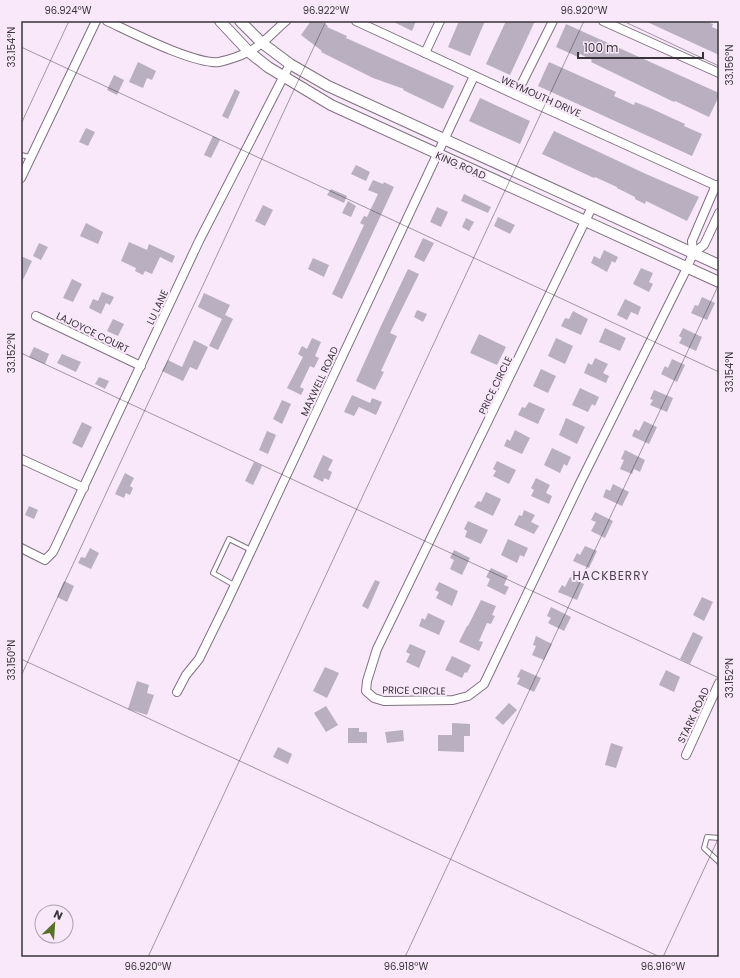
<svg xmlns="http://www.w3.org/2000/svg" width="740" height="978" viewBox="0 0 740 978" font-family="Poppins,sans-serif">
  <style>
    .building { fill: #b9afc1 }
    .lines { fill: none; stroke-linecap: round; stroke-linejoin: round }
    .service-casing { stroke: #7f7280; stroke-width: 6 }
    .minor-casing { stroke: #7f7280; stroke-width: 10 }
    .tertiary-casing { stroke: #7f7280; stroke-width: 12 }
    .service { stroke: #fff; stroke-width: 4 }
    .minor { stroke: #fff; stroke-width: 8 }
    .tertiary { stroke: #fff; stroke-width: 10 }
    .ticks { fill: none; stroke: #39333a; stroke-width: 1; stroke-opacity: 0.45 }
    .labels { text-anchor: middle; stroke-width: 4; stroke-linejoin: round; paint-order: stroke }
    .street-label { font-size: 10px; fill: #39333a; stroke: #f8e8f9 }
    .quarter-label { font-size: 12px; letter-spacing: 1px; fill: #4b3f4d; stroke: #f8e8f9 }
    .neatline { fill: none; stroke: #39333a; stroke-width: 1.5 }
    .ticks-label { font-size: 10px; text-anchor: middle; fill: #39333a }
  </style>
  <rect width="100%" height="100%" fill="#f8e8f9"/>
  <g class="building">
    <polygon points="311,21 322,21 328,26 327,27 347,36 346,38 454,86 443,109 403,90 404,89 373,78 321,52 322,51 301,35"/>
    <polygon points="392,21 416,21 412,31"/>
    <polygon points="459,21 485,21 470,56 448,47"/>
    <polygon points="506,21 535,21 510,75 486,64"/>
    <polygon points="645,21 705,21 713,24 712,27 719,30 719,55"/>
    <polygon points="566,24 719,93 719,96 709,117 675,101 674,102 591,62 592,60 580,54 578,57 556,47"/>
    <polygon points="138,62 156,71 152,80 147,78 143,88 129,82"/>
    <polygon points="549,62 616,92 614,96 634,105 635,102 650,108 685,124 684,126 702,134 692,156 538,86"/>
    <polygon points="114,75 124,80 117,95 107,90"/>
    <polygon points="235,89 240,92 228,119 222,116"/>
    <polygon points="480,98 530,121 520,144 469,121"/>
    <polygon points="86,128 95,132 88,146 79,142"/>
    <polygon points="554,131 646,174 699,197 687,221 646,201 645,204 635,199 635,197 617,188 617,187 595,177 594,178 542,154"/>
    <polygon points="213,136 220,140 211,158 204,155"/>
    <polygon points="356,165 370,172 366,181 351,174"/>
    <polygon points="373,180 383,184 384,182 394,187 342,299 332,294 364,225 360,223 364,216 367,217 378,194 368,190"/>
    <polygon points="331,189 347,196 344,203 327,195"/>
    <polygon points="464,194 491,207 488,213 461,201"/>
    <polygon points="348,201 356,206 351,217 342,213"/>
    <polygon points="263,205 273,210 265,226 255,221"/>
    <polygon points="437,207 448,212 441,227 430,222"/>
    <polygon points="498,217 515,225 510,234 494,226"/>
    <polygon points="466,218 474,222 469,231 462,227"/>
    <polygon points="86,223 103,232 98,244 80,236"/>
    <polygon points="423,238 434,243 424,262 414,257"/>
    <polygon points="129,242 147,250 149,244 175,256 172,263 160,257 152,274 145,271 143,275 135,271 136,268 121,261"/>
    <polygon points="39,243 48,247 41,260 33,256"/>
    <polygon points="604,250 618,257 615,263 612,261 607,272 591,263 594,256 600,259"/>
    <polygon points="21,256 32,261 21,284"/>
    <polygon points="313,258 329,265 324,277 308,269"/>
    <polygon points="641,268 653,273 649,282 653,284 649,292 633,284"/>
    <polygon points="408,269 419,274 390,333 397,336 381,371 384,372 375,390 356,381 380,328"/>
    <polygon points="72,279 82,284 73,302 63,298"/>
    <polygon points="102,292 114,297 110,305 106,303 101,314 89,308 93,299 98,301"/>
    <polygon points="204,293 230,305 225,315 233,319 218,350 209,346 222,319 198,307"/>
    <polygon points="702,297 715,303 707,320 691,313 695,305 698,306"/>
    <polygon points="625,299 641,307 638,315 631,312 627,320 617,315"/>
    <polygon points="417,310 427,314 423,322 414,317"/>
    <polygon points="573,311 588,319 581,335 561,326 565,318 569,319"/>
    <polygon points="113,319 124,324 118,336 107,331"/>
    <polygon points="605,328 626,338 620,351 599,342"/>
    <polygon points="683,328 702,337 696,351 679,343 682,338 679,336"/>
    <polygon points="479,334 506,347 497,365 470,353"/>
    <polygon points="312,338 321,342 315,356 319,358 314,368 310,366 300,387 304,389 301,395 287,388 303,357 298,354 302,346 307,349"/>
    <polygon points="556,338 573,346 565,364 548,356"/>
    <polygon points="194,340 208,347 197,370 190,367 183,381 162,371 168,360 182,367"/>
    <polygon points="34,347 49,354 45,364 29,357"/>
    <polygon points="62,354 81,362 76,372 57,363"/>
    <polygon points="595,358 608,364 603,373 609,376 606,383 584,373 588,363 592,365"/>
    <polygon points="672,359 685,365 677,382 661,374 665,366 668,368"/>
    <polygon points="541,369 556,376 548,393 533,386"/>
    <polygon points="99,377 109,381 105,389 95,384"/>
    <polygon points="580,388 599,397 595,406 592,404 588,412 572,405"/>
    <polygon points="654,390 673,398 667,412 650,405 653,400 650,399"/>
    <polygon points="352,395 370,403 372,398 382,402 376,415 359,407 354,416 344,412"/>
    <polygon points="282,400 291,404 282,424 273,419"/>
    <polygon points="529,402 545,409 538,424 518,415 522,407 525,408"/>
    <polygon points="566,418 585,427 577,444 559,435"/>
    <polygon points="644,421 657,427 649,444 632,436 635,429 639,431"/>
    <polygon points="82,422 92,427 82,448 72,443"/>
    <polygon points="515,430 530,438 522,454 504,446 507,439 510,441"/>
    <polygon points="267,431 276,435 268,454 259,450"/>
    <polygon points="552,448 571,457 567,466 564,464 560,473 544,465"/>
    <polygon points="625,450 645,460 640,472 634,469 632,474 620,469 624,460 621,459"/>
    <polygon points="323,455 333,460 328,470 332,472 329,480 324,478 323,482 313,477"/>
    <polygon points="497,461 516,470 509,484 493,476 496,471 493,469"/>
    <polygon points="254,462 262,466 253,485 245,481"/>
    <polygon points="125,473 134,478 130,486 133,488 130,495 126,493 124,498 115,494"/>
    <polygon points="536,478 550,485 546,493 552,496 549,504 531,496 534,490 531,488"/>
    <polygon points="613,484 629,492 622,506 603,497 606,489 610,491"/>
    <polygon points="486,492 501,499 493,516 474,507 478,501 481,502"/>
    <polygon points="29,506 38,510 34,519 25,515"/>
    <polygon points="524,510 535,515 531,522 539,526 534,534 514,525 519,515 522,516"/>
    <polygon points="595,512 613,521 605,538 591,531 596,522 591,520"/>
    <polygon points="468,521 488,530 481,544 465,537 467,531 464,529"/>
    <polygon points="508,539 528,548 524,557 520,555 517,563 501,555"/>
    <polygon points="585,546 597,551 589,568 573,561 577,553 580,555"/>
    <polygon points="90,548 99,553 91,569 78,563 81,557 85,558"/>
    <polygon points="454,550 470,558 462,575 450,569 454,560 450,558"/>
    <polygon points="491,568 508,576 504,585 509,587 505,595 487,586 490,579 486,577"/>
    <polygon points="570,577 584,584 577,600 558,592 562,585 565,587"/>
    <polygon points="375,580 380,582 368,609 362,606"/>
    <polygon points="64,581 74,586 67,602 57,597"/>
    <polygon points="439,582 458,591 452,606 436,598 439,592 435,590"/>
    <polygon points="702,597 713,602 704,621 693,615"/>
    <polygon points="481,600 496,606 492,615 495,616 491,624 487,623 479,641 483,642 479,651 459,642 467,626 468,626"/>
    <polygon points="551,607 571,617 564,631 548,623 551,618 547,616"/>
    <polygon points="428,613 445,621 439,635 419,626 422,618 425,620"/>
    <polygon points="693,632 703,637 690,664 680,659"/>
    <polygon points="536,636 552,644 544,660 532,655 536,646 533,645"/>
    <polygon points="410,644 426,651 419,668 406,662 410,654 406,652"/>
    <polygon points="452,656 471,665 467,673 465,672 462,678 445,670"/>
    <polygon points="325,667 339,673 327,698 313,691"/>
    <polygon points="521,669 541,678 534,692 517,684 520,678 517,677"/>
    <polygon points="666,670 680,677 674,692 659,685"/>
    <polygon points="137,681 149,685 147,693 154,695 147,715 128,709"/>
    <polygon points="509,703 517,710 503,725 495,718"/>
    <polygon points="326,706 338,725 326,732 314,713"/>
    <polygon points="452,723 470,724 470,736 464,736 464,752 438,751 438,735 452,735"/>
    <polygon points="348,728 359,728 359,732 367,732 367,743 348,743"/>
    <polygon points="403,730 404,741 387,743 385,732"/>
    <polygon points="611,743 623,747 616,768 605,765"/>
    <polygon points="278,747 292,754 288,764 273,757"/>
  </g>
  <g class="lines">
    <defs>
      <g id="service">
        <polyline points="21,155 30,157"/>
        <polyline points="234,585 213,573 229,539 251,550"/>
        <polyline points="719,838 707,837 704,848 719,862"/>
      </g>
      <g id="minor">
        <path d="M 107,21 C 131,32 195,65 219,62 C 228,60 240,56 248,52 C 262,46 274,31 286,21"/>
        <polyline points="356,21 516,95 719,187"/>
        <polyline points="603,21 719,73"/>
        <polyline points="425,53 440,21"/>
        <polyline points="516,95 553,21"/>
        <polyline points="21,178 96,21"/>
        <polyline points="592,207 377,649 367,681 366,691 374,698 384,701 453,700 468,696 484,684 580,483 687,268 693,253 692,241 716,185"/>
        <polyline points="693,253 704,245 719,213"/>
        <polyline points="36,316 141,366"/>
        <polyline points="21,459 84,488"/>
        <polyline points="21,548 45,560 53,552 199,241 290,64"/>
        <polyline points="177,692 186,675 199,659 226,604 474,76"/>
        <polyline points="686,755 719,683"/>
      </g>
      <g id="tertiary">
        <polyline points="220,21 249,52 268,67 331,105 719,282"/>
        <polyline points="240,21 262,43 290,64 328,86 719,265"/>
      </g>
    </defs>
    <use href="#service" class="service-casing"/>
    <use href="#minor" class="minor-casing"/>
    <use href="#tertiary" class="tertiary-casing"/>
    <use href="#service" class="service"/>
    <use href="#minor" class="minor"/>
    <use href="#tertiary" class="tertiary"/>
  </g>
  <path class="ticks" d="M 623,21 L 719,66M 21,47 L 719,372M 21,124 L 69,21M 21,353 L 719,678M 21,659 L 660,957M 21,676 L 326,21M 148,957 L 584,21M 405,957 L 719,284M 663,957 L 719,837"/>
  <g class="labels">
    <g class="street-label">
      <text transform="translate(541 96) rotate(24)" y="4">WEYMOUTH DRIVE</text>
      <text transform="translate(461 165) rotate(24)" y="4">KING ROAD</text>
      <text transform="translate(157 307) rotate(-65)" y="4">LU LANE</text>
      <text transform="translate(93 332) rotate(26)" y="4">LAJOYCE COURT</text>
      <text transform="translate(319 381) rotate(-65)" y="4">MAXWELL ROAD</text>
      <text transform="translate(495 385) rotate(-64)" y="4">PRICE CIRCLE</text>
      <text transform="translate(414 690) rotate(1)" y="4">PRICE CIRCLE</text>
      <text transform="translate(693 715) rotate(-65)" y="4">STARK ROAD</text>
    </g>
    <g class="quarter-label">
      <text x="611" y="580">HACKBERRY</text>
    </g>
  </g>
  <rect width="740" height="978" fill="none" stroke="#f8e8f9" stroke-width="44"/>
  <g transform="translate(54 924) rotate(25)"><circle r="19" fill="#f8e8f9" stroke="#aca0ad"/>
  <path d="M0-3L7 15L0 10L-7 15Z" fill="#587225"/>
  <text y="-6" font-size="11" font-weight="bold" text-anchor="middle" fill="#39333a">N</text>
  </g>
  <path d="M578 52v6h125v-6" fill="none" stroke="#39333a" stroke-width="2"/>
  <text x="584" y="52" font-size="12" fill="#39333a" stroke="#f8e8f9" stroke-width="3" paint-order="stroke">100 m</text>
  <rect x="22" y="22" width="696" height="934" class="neatline"/>
  <g class="ticks-label">
    <text x="68" y="14">96.924°W</text>
    <text x="326" y="14">96.922°W</text>
    <text x="584" y="14">96.920°W</text>
    <text transform="translate(11 47) rotate(-90)" y="4">33.154°N</text>
    <text transform="translate(729 65) rotate(-90)" y="4">33.156°N</text>
    <text transform="translate(11 353) rotate(-90)" y="4">33.152°N</text>
    <text transform="translate(729 372) rotate(-90)" y="4">33.154°N</text>
    <text transform="translate(11 660) rotate(-90)" y="4">33.150°N</text>
    <text transform="translate(729 678) rotate(-90)" y="4">33.152°N</text>
    <text x="148" y="970">96.920°W</text>
    <text x="406" y="970">96.918°W</text>
    <text x="663" y="970">96.916°W</text>
  </g>
</svg>
